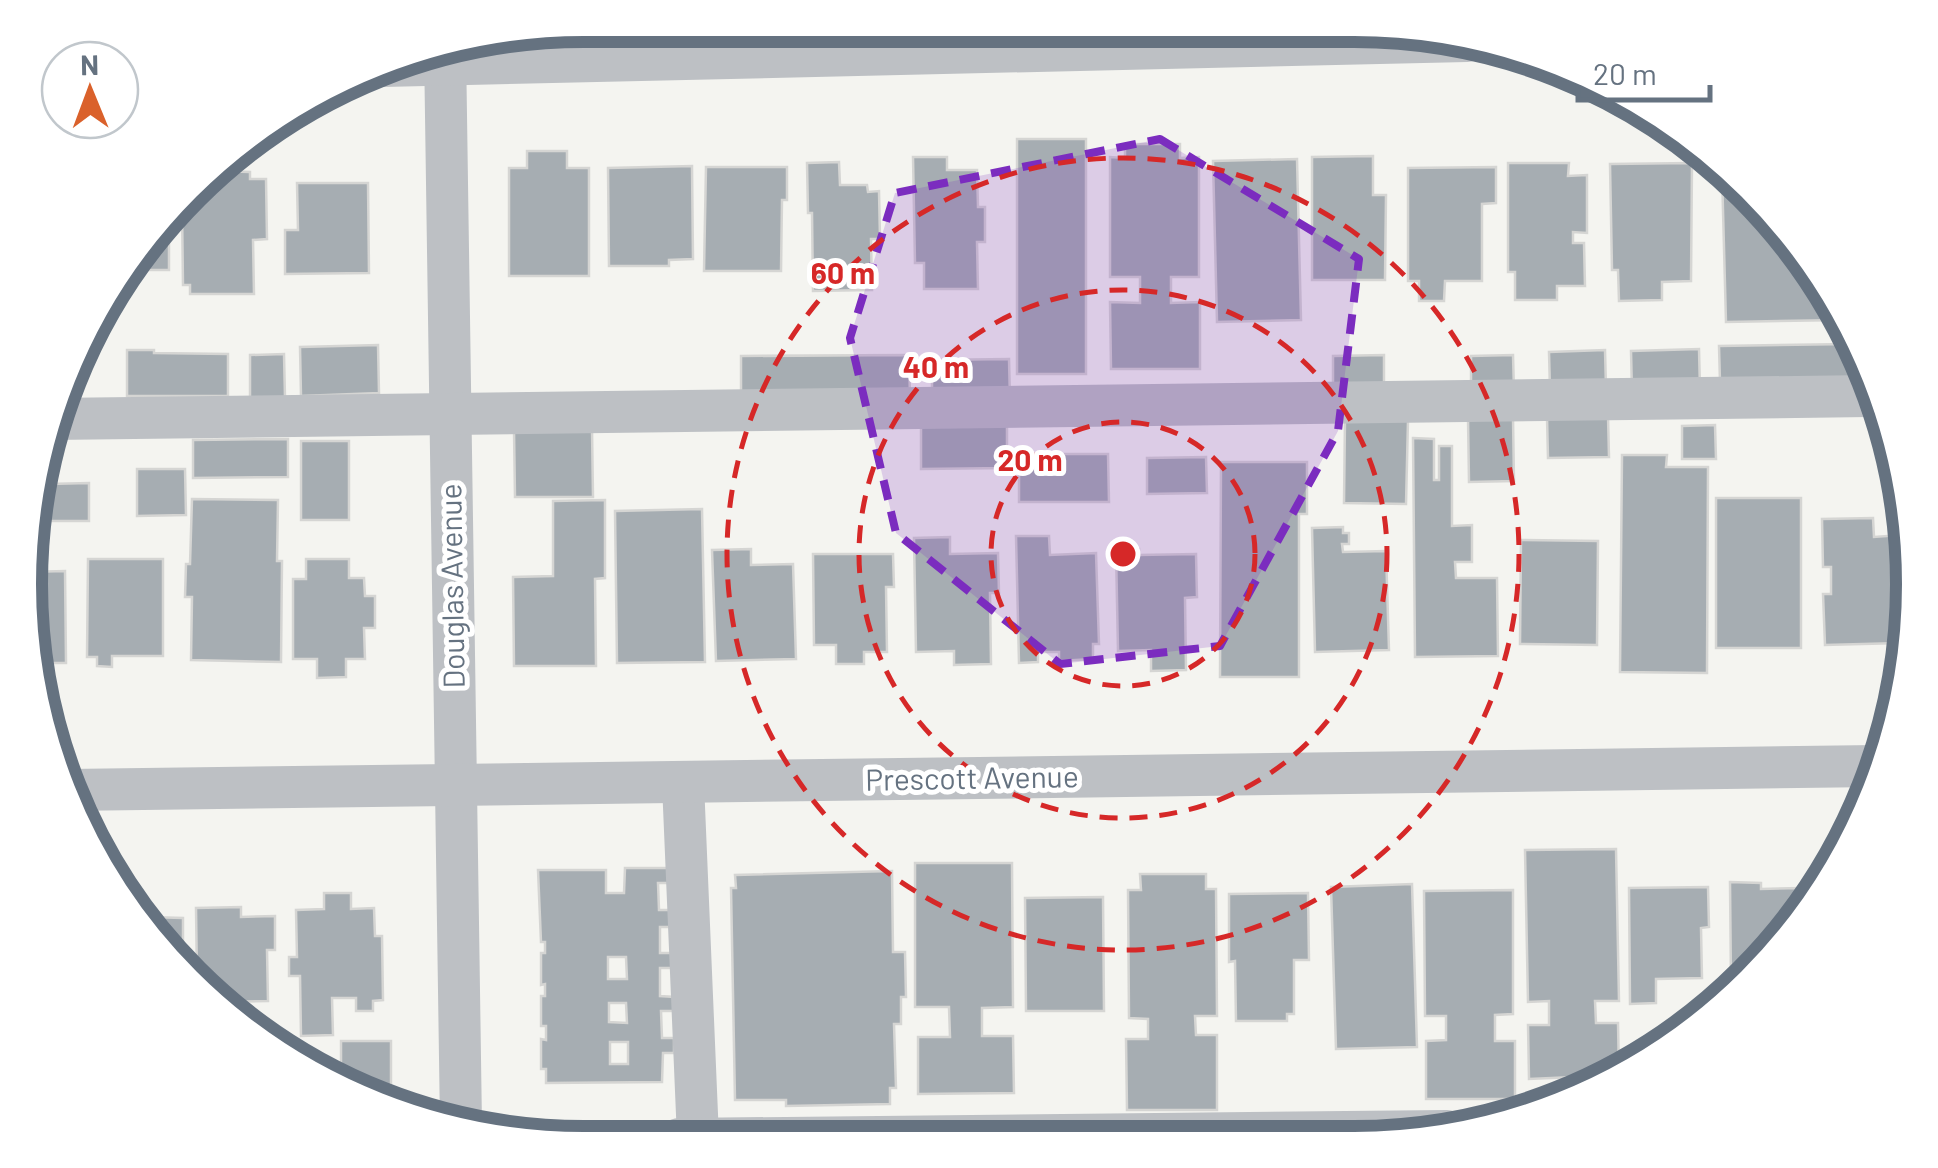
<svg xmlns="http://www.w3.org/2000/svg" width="1938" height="1168" viewBox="0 0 1938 1168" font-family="Barlow,sans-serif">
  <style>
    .building { fill: #a6adb2; stroke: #d5d5d3; stroke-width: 2.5; fill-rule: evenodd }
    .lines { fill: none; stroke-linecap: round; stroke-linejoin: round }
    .minor { stroke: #bdc0c4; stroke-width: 42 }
    .marked { fill: #7b2cbf; fill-opacity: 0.2; stroke: #7b2cbf; stroke-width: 8; stroke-dasharray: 20 12; stroke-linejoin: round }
    .ring { fill: none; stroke: #d62828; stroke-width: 5; stroke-dasharray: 18 12 }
    .labels { text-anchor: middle; stroke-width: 10; stroke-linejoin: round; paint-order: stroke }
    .street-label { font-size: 30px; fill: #657280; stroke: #fff }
    .rim { fill: none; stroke: #657280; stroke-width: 12 }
    .centre { fill: #d62828; stroke: #fff; stroke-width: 5 }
    .ring-label { font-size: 30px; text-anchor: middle; font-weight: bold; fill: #d62828; stroke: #fff; stroke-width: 10; stroke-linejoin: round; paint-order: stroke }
  </style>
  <rect width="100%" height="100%" fill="#f4f4f0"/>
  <g class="building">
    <rect x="1017" y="139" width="69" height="235"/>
    <polygon points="1125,144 1180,144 1180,158 1199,157 1199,277 1171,277 1171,303 1200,302 1200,369 1111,369 1110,302 1140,303 1140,277 1110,277 1110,157 1125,158"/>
    <polygon points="527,151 567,151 567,168 589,168 589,276 509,276 509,168 527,168"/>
    <polygon points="1373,156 1373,195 1386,195 1385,280 1312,280 1312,157"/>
    <polygon points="913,157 947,157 947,170 977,170 978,207 985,207 985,242 977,242 978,289 924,289 924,263 915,263"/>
    <polygon points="1297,159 1301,320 1217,322 1213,161"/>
    <polygon points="839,162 840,185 867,185 868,192 879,191 880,239 871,239 872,290 813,291 812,213 808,213 807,163"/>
    <polygon points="1508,163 1569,163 1568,176 1587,175 1587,233 1573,232 1573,243 1584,243 1585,286 1557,286 1557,300 1515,300 1515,272 1508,272"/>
    <polygon points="1692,163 1691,281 1662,282 1662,300 1619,301 1618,270 1612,270 1610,164"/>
    <polygon points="692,166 693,259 669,260 669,266 609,266 608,168"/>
    <polygon points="706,167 787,167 787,200 782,200 781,271 704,271"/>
    <polygon points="1496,167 1496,203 1482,204 1482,281 1445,281 1444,301 1419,301 1419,281 1408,281 1408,168"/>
    <polygon points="216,171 250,172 250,179 266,179 267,239 253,240 254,294 190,294 190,285 183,285 182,207"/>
    <polygon points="1722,173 1838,304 1843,320 1726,322"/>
    <polygon points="297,183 368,183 369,273 285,274 285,230 298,230"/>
    <polygon points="158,232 158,235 169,235 169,270 122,270"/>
    <polygon points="1851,344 1864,380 1720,382 1719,346"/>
    <polygon points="378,345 379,393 301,396 300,347"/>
    <polygon points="1699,349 1700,390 1632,392 1631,351"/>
    <polygon points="127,350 154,350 154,353 228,354 228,396 127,396"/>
    <polygon points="1605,350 1606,388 1550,390 1549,352"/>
    <polygon points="284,354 285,398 250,398 250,355"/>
    <polygon points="909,355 910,398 741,400 741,356"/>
    <polygon points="1384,355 1384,389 1333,389 1333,356"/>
    <polygon points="1513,355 1514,391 1471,392 1471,356"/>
    <polygon points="1009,359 1010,400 932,401 932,360"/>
    <polygon points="74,365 75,407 54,405"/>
    <polygon points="1608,416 1609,457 1548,458 1547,417"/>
    <polygon points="1468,418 1513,418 1514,481 1469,482"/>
    <polygon points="1345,419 1408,420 1406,504 1344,503"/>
    <polygon points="1007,425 1007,468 921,469 921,426"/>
    <polygon points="1715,425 1716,459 1682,459 1682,426"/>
    <polygon points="592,429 593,497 515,497 514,430"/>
    <polygon points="1413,438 1434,439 1434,480 1439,480 1439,446 1452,446 1452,526 1472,525 1472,562 1455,562 1456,578 1497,578 1498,656 1415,657"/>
    <polygon points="288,439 288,477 193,478 193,440"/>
    <rect x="301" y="441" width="48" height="79"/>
    <polygon points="1019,454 1108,454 1109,502 1019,502"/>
    <polygon points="1622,455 1667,455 1666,467 1708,467 1707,673 1620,672"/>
    <polygon points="1206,457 1207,493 1147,494 1147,458"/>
    <polygon points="1221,462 1307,462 1307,514 1299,514 1299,677 1220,677"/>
    <polygon points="137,469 185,469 186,515 137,516"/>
    <polygon points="89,483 89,521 50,521 49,484"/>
    <rect x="1716" y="498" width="85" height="150"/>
    <polygon points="192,499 278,500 277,561 282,561 281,662 191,660 192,597 185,597 186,564 190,564"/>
    <polygon points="605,500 605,578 595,579 596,666 514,666 513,577 553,576 553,501"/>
    <polygon points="702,509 705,662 617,663 615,511"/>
    <polygon points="1873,518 1874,537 1901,535 1902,573 1894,574 1895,589 1903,589 1900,643 1825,645 1823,594 1831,594 1831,567 1823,567 1822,519"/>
    <polygon points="1343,527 1343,533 1349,533 1349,544 1342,544 1343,552 1386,551 1389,650 1315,652 1312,528"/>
    <polygon points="1016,536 1049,536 1050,555 1096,553 1099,644 1093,644 1093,659 1059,661 1059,652 1038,652 1038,662 1019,663"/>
    <polygon points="950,537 950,554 998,553 999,593 990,593 991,664 954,665 954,651 916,652 914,538"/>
    <polygon points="1521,540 1598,541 1597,645 1520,644"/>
    <polygon points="751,549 751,565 793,564 796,659 716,661 712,550"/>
    <polygon points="1139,549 1139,555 1196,554 1197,597 1185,598 1186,670 1151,671 1151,650 1118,651 1116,550"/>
    <polygon points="813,554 893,554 894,587 886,587 887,652 864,652 864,664 836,664 836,645 814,645"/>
    <polygon points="88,559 163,559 163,656 112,656 112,667 97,666 97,657 87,657"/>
    <polygon points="306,559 349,559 349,578 364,578 365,596 375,596 375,628 364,628 365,659 346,659 346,677 317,678 317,659 293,659 293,579 306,579"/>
    <polygon points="65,571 66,663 38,663 25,583 27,572"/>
    <polygon points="1616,849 1619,1001 1595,1001 1596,1023 1618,1023 1619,1075 1529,1079 1528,1025 1549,1025 1549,1001 1528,1002 1525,850"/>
    <polygon points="915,863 1012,863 1013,1007 982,1008 982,1036 1013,1036 1014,1093 918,1094 918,1037 950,1037 949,1007 915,1007"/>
    <path d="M 625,868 L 672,868 L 672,883 L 658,883 L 659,910 L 672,910 L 673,927 L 660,927 L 660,953 L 673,953 L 673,968 L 660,968 L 660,996 L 675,997 L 674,1011 L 661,1011 L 662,1038 L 674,1038 L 674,1053 L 663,1053 L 662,1082 L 546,1083 L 546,1069 L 541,1069 L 541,1039 L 546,1040 L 546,1026 L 541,1026 L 541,996 L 545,996 L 545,984 L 541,985 L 541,953 L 545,953 L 545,942 L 541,942 L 538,870 L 606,870 L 606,893 L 624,893 ZM 608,957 L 626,957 L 627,979 L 608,979 ZM 609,1003 L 626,1003 L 627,1023 L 609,1022 ZM 610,1042 L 628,1042 L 628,1064 L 610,1064 Z"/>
    <polygon points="892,871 893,952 905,952 906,997 901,997 901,1024 894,1024 896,1088 890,1088 890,1104 786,1106 786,1100 735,1100 731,888 736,888 735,875"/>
    <polygon points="1140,874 1206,874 1206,889 1216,889 1217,1016 1195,1016 1196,1035 1217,1035 1217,1110 1127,1110 1126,1039 1148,1039 1148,1019 1129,1018 1128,890 1141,890"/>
    <polygon points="1730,882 1761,883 1761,889 1800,888 1798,924 1731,983"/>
    <polygon points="1412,884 1417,1047 1336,1049 1331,887"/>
    <polygon points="1708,887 1709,927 1701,928 1702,978 1656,979 1656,1003 1630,1004 1629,888"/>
    <polygon points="1513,890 1513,1014 1495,1015 1495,1041 1515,1041 1515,1099 1426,1099 1426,1041 1446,1040 1446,1016 1425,1016 1424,891"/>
    <polygon points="324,893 351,893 351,909 374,908 375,936 382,936 383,1000 373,1001 373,1011 356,1011 356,998 332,998 333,1035 301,1036 300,976 289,976 289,957 297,957 296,910 324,909"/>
    <polygon points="1308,893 1309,960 1294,960 1294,1014 1287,1014 1287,1021 1236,1021 1235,961 1229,962 1229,894"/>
    <polygon points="1103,897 1104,1011 1026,1011 1025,898"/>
    <polygon points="241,907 241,917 275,916 275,950 267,950 268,1001 220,1002 197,978 196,908"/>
    <polygon points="149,917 183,918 183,963 149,926"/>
    <polygon points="341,1041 391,1041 391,1106 371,1101 341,1084"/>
  </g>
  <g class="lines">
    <g class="minor">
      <polyline points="445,48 461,1125"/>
      <polyline points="383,66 1467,41"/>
      <polyline points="52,419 1869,396"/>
      <polyline points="683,783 698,1138"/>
      <polyline points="68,790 1876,766"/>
      <polyline points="679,1139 1447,1131"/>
    </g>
  </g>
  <path class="marked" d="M 1160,139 L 1359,259 L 1338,431 L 1220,646 L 1060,664 L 896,533 L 850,338 L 895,193 Z"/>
  <g class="ring">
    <circle cx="1123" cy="554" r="132"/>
    <circle cx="1123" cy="554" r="264"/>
    <circle cx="1123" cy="554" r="396"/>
  </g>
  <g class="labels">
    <g class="street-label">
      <text transform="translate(453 586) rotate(-91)" y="10">Douglas Avenue</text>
      <text transform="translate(972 779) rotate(-1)" y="10">Prescott Avenue</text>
    </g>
  </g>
  <path d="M0 0H1938V1168H0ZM584 42H1354A542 542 0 0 1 1896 584V584A542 542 0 0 1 1354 1126H584A542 542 0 0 1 42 584V584A542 542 0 0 1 584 42Z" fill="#fff" fill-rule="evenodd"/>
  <path class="rim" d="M584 42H1354A542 542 0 0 1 1896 584V584A542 542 0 0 1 1354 1126H584A542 542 0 0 1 42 584V584A542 542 0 0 1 584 42Z"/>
  <circle cx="1123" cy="554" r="15" class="centre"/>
  <g class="ring-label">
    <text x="843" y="284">60 m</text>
    <text x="936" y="378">40 m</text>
    <text x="1030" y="471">20 m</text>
  </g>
  <g transform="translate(90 90) rotate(359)"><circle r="48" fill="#ffffff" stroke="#c1c7cc" stroke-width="2.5"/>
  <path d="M0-8L18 38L0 25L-18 38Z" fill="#da612b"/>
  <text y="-15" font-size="28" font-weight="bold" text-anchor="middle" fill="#657280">N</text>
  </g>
  <path d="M1578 85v15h132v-15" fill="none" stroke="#657280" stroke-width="5"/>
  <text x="1593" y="85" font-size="30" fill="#657280" stroke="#ffffff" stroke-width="8" paint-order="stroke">20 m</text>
</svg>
